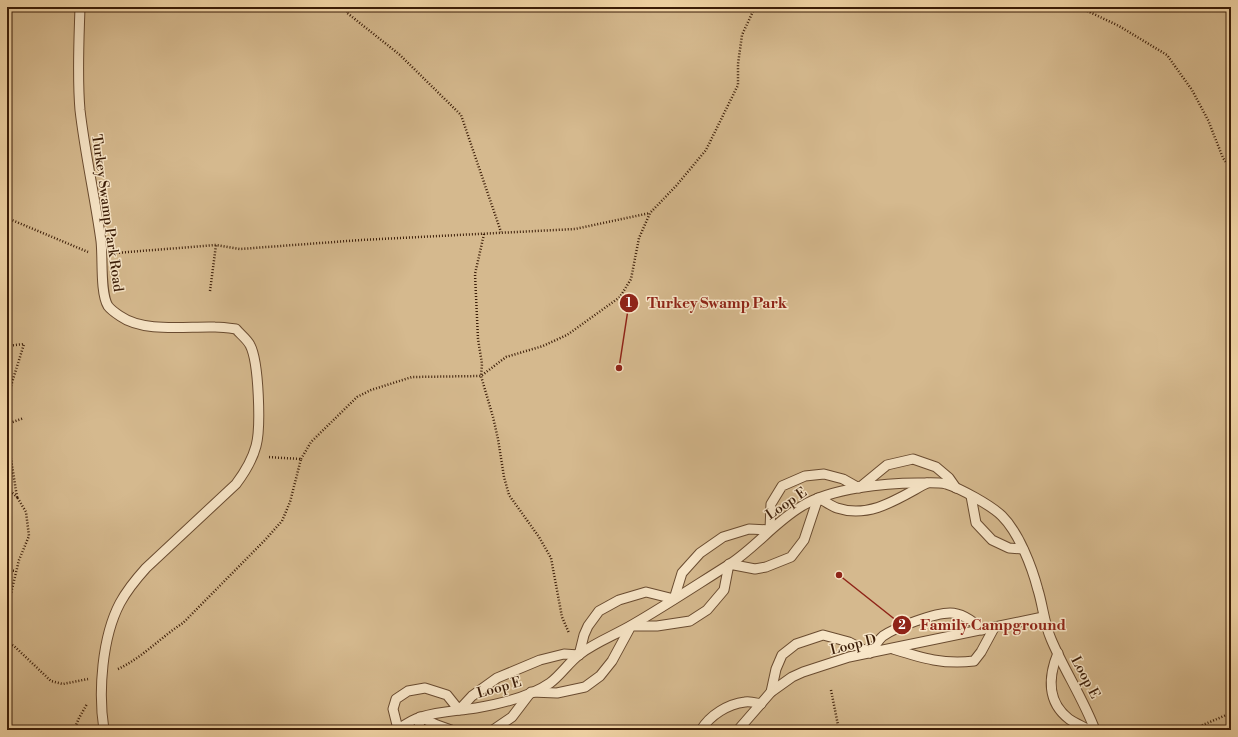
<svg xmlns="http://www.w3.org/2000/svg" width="1238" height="737" viewBox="0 0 1238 737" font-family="'Libre Bodoni',serif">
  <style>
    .green { fill: #d5b98e; stroke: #886a4a }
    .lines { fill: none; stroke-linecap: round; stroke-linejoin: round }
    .lane-casing { stroke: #694b30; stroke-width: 11 }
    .path { stroke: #3a1c07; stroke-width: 2.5; stroke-dasharray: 1 2; stroke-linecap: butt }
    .lane { stroke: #f8e6c8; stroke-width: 9 }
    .labels { text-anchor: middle; stroke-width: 3; stroke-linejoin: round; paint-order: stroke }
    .street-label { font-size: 14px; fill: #3a1c07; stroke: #f8e6c8 }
    .leader { fill: none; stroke: #8f2418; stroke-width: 1.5 }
    .callout-dot { fill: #8f2418; stroke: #f8e6c8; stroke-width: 1.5 }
    .mark-label { font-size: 12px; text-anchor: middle; font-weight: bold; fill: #fff }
    .callout-label { font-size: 15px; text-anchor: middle; font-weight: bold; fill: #8f2418; stroke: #f8e6c8; stroke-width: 3; stroke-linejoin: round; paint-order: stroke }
  </style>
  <rect width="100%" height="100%" fill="#f5d9aa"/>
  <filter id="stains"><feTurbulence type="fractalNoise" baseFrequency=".005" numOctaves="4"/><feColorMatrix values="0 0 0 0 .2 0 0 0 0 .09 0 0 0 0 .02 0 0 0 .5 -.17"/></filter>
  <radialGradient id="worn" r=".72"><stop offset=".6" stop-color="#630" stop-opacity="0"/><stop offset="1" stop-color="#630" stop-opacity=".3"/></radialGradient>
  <rect class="green" x="7" y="7" width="1224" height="723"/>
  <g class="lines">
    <defs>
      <g id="lane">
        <path d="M 80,7 C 79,41 77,76 80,110 C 85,154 95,197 101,241 C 103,258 100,293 108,306 C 111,310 117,314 120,316 C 144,333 187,326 215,327 C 222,327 229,328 236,329 C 240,334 247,339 250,345 C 259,362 261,428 256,446 C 252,461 245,472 236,484 L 146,568 C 137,578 127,590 120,603 C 102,637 98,692 104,730"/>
        <polyline points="971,496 976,523 992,540 1009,548 1023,549"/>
        <path d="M 893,649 C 922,658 944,665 974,661 L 981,652 L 994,628"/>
        <path d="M 1058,653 C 1048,677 1047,702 1069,719 C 1075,723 1082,726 1089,730"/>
        <path d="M 771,692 L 776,669 L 782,655 L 796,644 L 823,635 L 849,642 L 870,653 C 874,648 878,640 883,636 C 896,627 935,613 950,613 C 962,613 974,622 982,630"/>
        <polyline points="398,729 393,709 396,699 408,691 425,688 447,695 459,710 472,696 497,678 540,660 564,654 579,655 584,635 588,626 599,611 619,600 646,592 674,599 682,573 700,553 723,537 749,529 770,530 771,504 782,486 805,476 824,474 843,479 859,488 887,465 913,459 936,467 949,478 956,488"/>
        <path d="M 397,730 C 404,725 413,719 421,717 C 439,711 458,711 476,708 C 499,704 530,697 550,683 C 561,675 569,662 580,654 C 596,642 615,635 632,625 C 665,606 698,584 730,564 C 756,547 775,522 802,506 C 832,488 884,483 918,483 C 927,483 937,482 946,484 C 960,488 992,506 1002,516 C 1019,533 1032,567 1038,590 C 1043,606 1044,623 1051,639 C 1064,670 1083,698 1095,730"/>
        <polyline points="419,730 420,717 437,725 451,730"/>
        <path d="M 493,730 L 512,717 L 531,692 L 557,693 L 585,687 L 600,676 L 612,661 L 631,626 L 657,626 L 690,621 L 707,610 L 724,590 L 729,564 L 755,569 L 766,567 L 791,557 L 804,540 L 818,498 C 825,501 831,506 837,508 C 870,519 899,498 927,483"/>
        <path d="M 701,730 C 710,715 728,704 745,702 C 750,701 756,703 761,704"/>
        <polyline points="738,730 771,692 792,677 803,672 849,657 1043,617"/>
      </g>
    </defs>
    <use href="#lane" class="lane-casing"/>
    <g class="path">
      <polyline points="351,7 346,12 400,55 461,115 501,232"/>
      <polyline points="1079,7 1119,26 1167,55 1192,90 1208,120 1223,158 1231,169"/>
      <polyline points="7,218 88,252"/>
      <polyline points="484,234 475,274 478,339 482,364 481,376 493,417 498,439 504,477 509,495 539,537 551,558 562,617 569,633"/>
      <polyline points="116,253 216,245 240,249 361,240 575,229 650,213"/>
      <polyline points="210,291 216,245"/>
      <polyline points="7,346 24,344 10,389 7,414"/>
      <polyline points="7,424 24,418"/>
      <polyline points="7,434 17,497 7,488"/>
      <polyline points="301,459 311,442 357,397 371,390 412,377 481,376 506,357 543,346 567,335 620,297 631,279 639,238 650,213 676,186 706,150 738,85 738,64 742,35 755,7"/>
      <polyline points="7,570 16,571"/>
      <polyline points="7,610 19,560 29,536 26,512 17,497"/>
      <polyline points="7,642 14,646 51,681 63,684 88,679"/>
      <path d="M 118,669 C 142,658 161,637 183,623 L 266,539 L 282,521 L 290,502 L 301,459 L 267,457"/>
      <polyline points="831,690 839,730"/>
      <polyline points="74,730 79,718 87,704"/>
      <polyline points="1191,730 1231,713"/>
    </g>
    <use href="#lane" class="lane"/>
  </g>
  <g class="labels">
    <g class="street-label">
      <text transform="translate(108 213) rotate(82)" y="5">Turkey Swamp Park Road</text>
      <text transform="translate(786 503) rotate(-34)" y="5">Loop E</text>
      <text transform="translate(853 644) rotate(-14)" y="5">Loop D</text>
      <text transform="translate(1086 677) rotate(62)" y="5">Loop E</text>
      <text transform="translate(499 687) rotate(-16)" y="5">Loop E</text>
    </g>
  </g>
  <path class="leader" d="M619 368L629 303M839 575L902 625"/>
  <g class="callout-dot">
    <circle cx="619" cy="368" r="4"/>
    <circle cx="839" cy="575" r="4"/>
    <circle cx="629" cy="303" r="10"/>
    <circle cx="902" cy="625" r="10"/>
  </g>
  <g class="mark-label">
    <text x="629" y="307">1</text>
    <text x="902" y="629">2</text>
  </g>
  <g class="callout-label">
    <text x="717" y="308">Turkey Swamp Park</text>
    <text x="993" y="630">Family Campground</text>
  </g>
  <rect width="1238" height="737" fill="none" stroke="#f5d9aa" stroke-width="24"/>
  <rect x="8" y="8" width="1222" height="721" fill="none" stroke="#3a1c07" stroke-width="2"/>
  <rect x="12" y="12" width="1214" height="713" fill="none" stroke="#3a1c07"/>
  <rect width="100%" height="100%" filter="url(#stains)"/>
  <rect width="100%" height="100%" fill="url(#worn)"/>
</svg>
